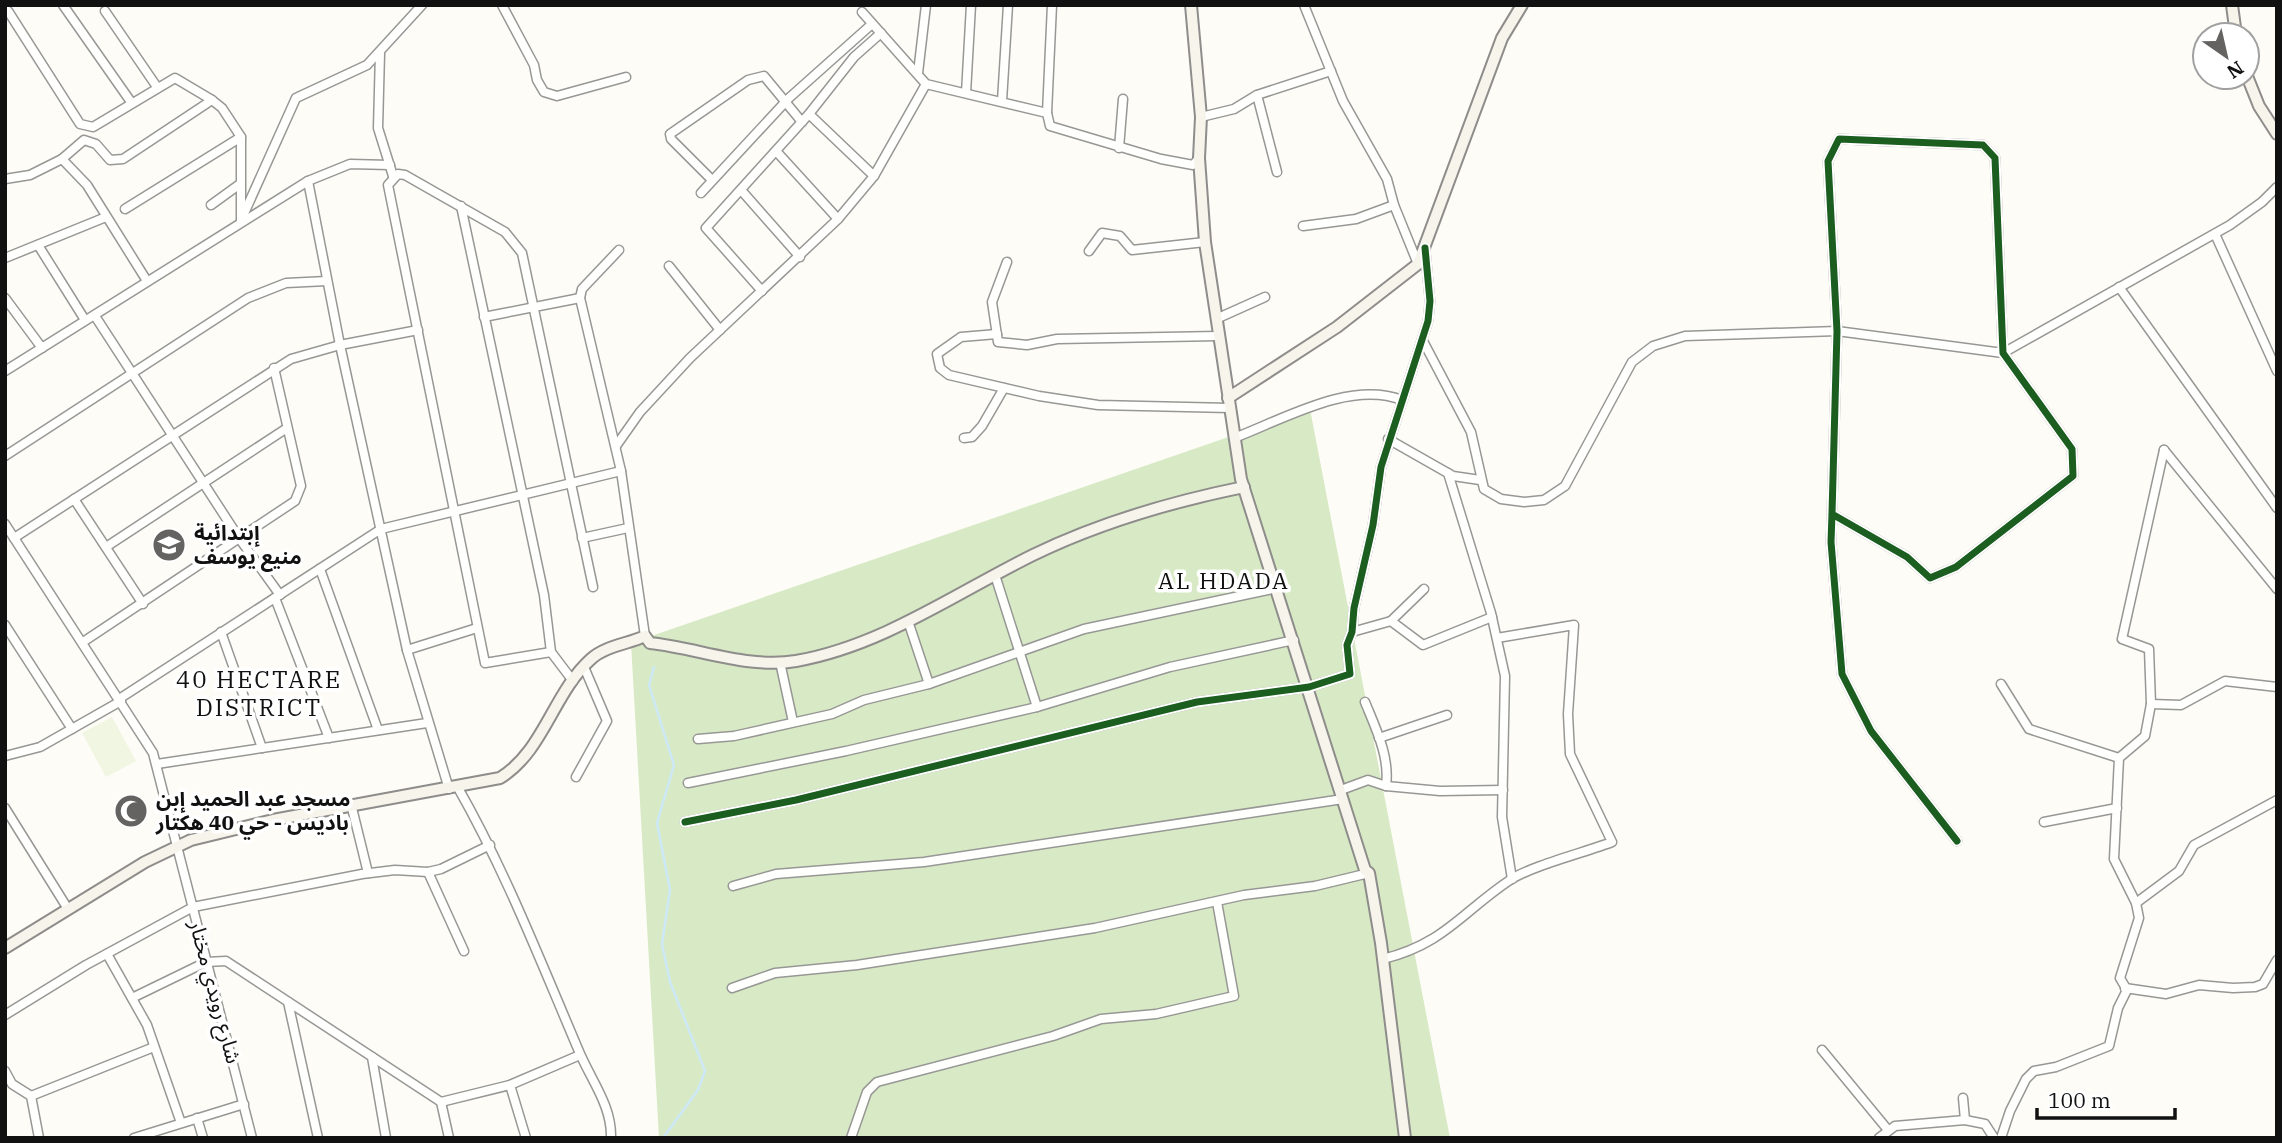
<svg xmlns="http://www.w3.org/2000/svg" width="2282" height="1143" viewBox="0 0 2282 1143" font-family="'IBM Plex Serif','Noto Sans Arabic',serif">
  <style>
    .forest { fill: #d8eac5 }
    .pitch { fill: #f0f6e1 }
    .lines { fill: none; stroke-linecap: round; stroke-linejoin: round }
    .stream { stroke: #cde8f7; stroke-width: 2.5 }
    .street-casing { stroke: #979795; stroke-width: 11 }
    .secondary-casing { stroke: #8e8d8b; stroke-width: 14 }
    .street { stroke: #fffffe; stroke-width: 8 }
    .secondary { stroke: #f6f4eb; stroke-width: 10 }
    .cycleway-casing { stroke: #fff; stroke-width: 11 }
    .cycleway { stroke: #1b5e20; stroke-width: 7 }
    .labels { text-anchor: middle; stroke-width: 7; stroke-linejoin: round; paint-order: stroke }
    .poi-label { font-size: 21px; font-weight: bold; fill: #111; stroke: #fff; text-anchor: start }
    .street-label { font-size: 21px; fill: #111; stroke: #fff }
    .neighbourhood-label { font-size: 23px; letter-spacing: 2px; fill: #111; stroke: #fff }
    .quarter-label { font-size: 24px; letter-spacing: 2px; fill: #111; stroke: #fff }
  </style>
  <rect width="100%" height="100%" fill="#fdfcf7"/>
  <polygon class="forest" points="1310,409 1450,1138 659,1138 631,643"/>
  <polygon class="pitch" points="112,717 136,761 106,777 82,733"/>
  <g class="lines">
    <polyline class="stream" points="654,667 649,685 674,765 657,823 670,890 662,944 670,982 705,1071 698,1090 663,1138"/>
    <defs>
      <g id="street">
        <polyline points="63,5 131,102"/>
        <polyline points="502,5 534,65 537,80 544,92 557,96 626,77"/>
        <polyline points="1304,5 1343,101 1387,179 1394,205 1418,264"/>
        <polyline points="8,11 80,124 93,127 175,78 212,100"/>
        <polyline points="105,11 157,87"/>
        <polyline points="862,12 926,84 1047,113 1050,126 1161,159 1193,165 1199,158"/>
        <polyline points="380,53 378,128 393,176"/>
        <polyline points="918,73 926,5"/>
        <polyline points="966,93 971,5"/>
        <polyline points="1257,95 1277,172"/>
        <polyline points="1002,101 1008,5"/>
        <polyline points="1047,113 1052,5"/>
        <polyline points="809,114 874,176"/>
        <polyline points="1201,117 1234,109 1257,95 1331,71"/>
        <polyline points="1119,148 1123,99"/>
        <polyline points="776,151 838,219"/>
        <polyline points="62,159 84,140 96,144 110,160 123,159 212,100 222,108 241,137 241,221"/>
        <polyline points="5,179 30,175 62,159 87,185 147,281"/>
        <polyline points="712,180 671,139 670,134 748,80 764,76 802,122"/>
        <polyline points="308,181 340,345 407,650 449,789"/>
        <polyline points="741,190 800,257"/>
        <polyline points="701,193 789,98 872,24"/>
        <polyline points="211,205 240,184"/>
        <polyline points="461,206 544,595 551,652 573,681"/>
        <polyline points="125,209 241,137"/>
        <polyline points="242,218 296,98 367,65 422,5"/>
        <polyline points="1303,226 1356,219 1394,205"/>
        <polyline points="2215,234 2277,371"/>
        <polyline points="38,245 85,320"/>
        <polyline points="619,250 582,289 580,298 621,471 645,636"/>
        <polyline points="1089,251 1102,233 1120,236 1132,250 1205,242"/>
        <polyline points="5,258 106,217"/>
        <polyline points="1007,262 992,302 998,342 1027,345 1057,339 1218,336"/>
        <polyline points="669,266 720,330"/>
        <polyline points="2119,287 2277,508"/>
        <polyline points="762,291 706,228 809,114 854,57 881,33"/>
        <polyline points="5,298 42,348"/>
        <polyline points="95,316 239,538 280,595"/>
        <polyline points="484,317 580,298"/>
        <polyline points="1216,319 1265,297"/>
        <polyline points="997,334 961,337 937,354 940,368 949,375 1039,396 1098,405 1230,408"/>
        <polyline points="1423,341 1471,432 1484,489 1501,499 1524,502 1544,500 1565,486 1632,362 1653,346 1685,336 1837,331 2003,353 2230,225 2262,202 2277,187"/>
        <polyline points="5,371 308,181 350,164 390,165"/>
        <polyline points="964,438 972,437 982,426 1004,388"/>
        <path d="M 1234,438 C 1284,419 1350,380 1402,400"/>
        <polyline points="1388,439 1453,476 1480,480"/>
        <polyline points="616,446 640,412 690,358 838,219 874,176 926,84"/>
        <polyline points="2164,450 2277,589"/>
        <polyline points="5,456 248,298 286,283 327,281"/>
        <polyline points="1448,473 1491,613 1505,676 1502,817 1512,879"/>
        <polyline points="74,499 143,604"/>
        <polyline points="1832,514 1907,557 1930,578 1956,567 2073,476 2072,449 2003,353 1995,158 1983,145 1839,139 1828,161 1837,331 1832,514 1831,542 1842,674 1871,731 1957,841"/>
        <polyline points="5,524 153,753 252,1138"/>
        <polyline points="14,538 291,359 340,345 418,330"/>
        <polyline points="582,538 628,528"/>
        <polyline points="106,547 287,428"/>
        <polyline points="320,569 378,730"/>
        <polyline points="995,575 1037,707"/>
        <polyline points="275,598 329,738"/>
        <polyline points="908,621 929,684"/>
        <polyline points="1391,621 1424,589"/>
        <polyline points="5,625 72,729"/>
        <polyline points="221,632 262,748"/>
        <polyline points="1352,632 1391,621 1423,645 1492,617"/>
        <polyline points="83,642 295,501 301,486 274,368"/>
        <polyline points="407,650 477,628"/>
        <polyline points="551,652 485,663 388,185 398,174 405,175 505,232 522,253 593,587"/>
        <polyline points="780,662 793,722"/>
        <polyline points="2001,684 2029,729 2119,758"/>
        <polyline points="119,699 381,529 621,471"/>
        <path d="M 1365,702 C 1376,729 1390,757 1386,786"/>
        <polyline points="2151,704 2181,705 2225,681 2277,687"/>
        <polyline points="1379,738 1447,715"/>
        <polyline points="698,739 734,736 832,714 864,700 929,684 1084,629 1277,588"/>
        <polyline points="5,756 40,747 121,701"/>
        <polyline points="157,764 427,723"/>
        <polyline points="576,777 607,721 584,667"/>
        <polyline points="688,783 846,751 1037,707 1170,667 1294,640"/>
        <path d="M 457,786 C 505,870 540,960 578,1049 C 590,1079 612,1105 611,1138"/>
        <polyline points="1341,790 1368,780 1386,786 1440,791 1503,790"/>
        <polyline points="5,808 68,909"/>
        <polyline points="352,808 368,873"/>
        <polyline points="685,822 796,800 1197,702 1309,687 1350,674 1347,645 1352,632 1354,608 1373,525 1381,467 1428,321 1430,301 1425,248"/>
        <polyline points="2044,822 2117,808"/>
        <polyline points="428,872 464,951"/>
        <polyline points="733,886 776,874 924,862 1343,799"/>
        <polyline points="2136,903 2179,871 2194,845 2277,800"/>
        <polyline points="107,954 147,1025 181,1123"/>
        <path d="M 1383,959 C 1444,944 1462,912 1510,880 C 1531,866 1586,852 1612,842 L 1570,754 L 1568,714 L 1574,625 L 1497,638"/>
        <polyline points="732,988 775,973 857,965 1095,928 1244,895 1315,886 1369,873"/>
        <polyline points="2125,988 2166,994 2199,985 2233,988 2255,987 2263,984 2277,960"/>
        <polyline points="132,998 206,962 226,961 441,1102 510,1085 580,1055"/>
        <polyline points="288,1002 318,1138"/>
        <polyline points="5,1015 86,965 193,907 362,874 395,870 428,872 441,869 490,845"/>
        <polyline points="1822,1050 1888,1130"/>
        <polyline points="372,1057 386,1138"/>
        <polyline points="5,1071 12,1084 31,1096 39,1138"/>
        <polyline points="510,1085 526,1138"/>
        <polyline points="31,1096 154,1047"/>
        <polyline points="1963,1098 1965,1120"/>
        <polyline points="441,1102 449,1138"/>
        <polyline points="197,1118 203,1138"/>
        <polyline points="134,1138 244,1104"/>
        <polyline points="851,1138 867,1092 877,1082 1053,1036 1101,1019 1156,1014 1234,996 1217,902"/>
        <polyline points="1879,1138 1895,1126 1965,1120 1985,1124 1994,1138"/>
        <polyline points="2001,1138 2010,1111 2026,1079 2034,1071 2056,1067 2109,1046 2118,1008 2127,990 2120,978 2139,918 2136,903 2114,859 2119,758 2145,736 2151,704 2149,649 2122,639 2164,450"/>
      </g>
      <g id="secondary">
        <polyline points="1191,5 1201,117 1199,158 1205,242 1241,479 1365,870 1369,873 1381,943 1405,1138"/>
        <polyline points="2232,5 2236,35"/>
        <polyline points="2247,76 2259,106 2277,134"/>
        <polyline points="1228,398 1337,327 1418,264 1502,38 1522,5"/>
        <path d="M 5,948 L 145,862 L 191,840 L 273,820 L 500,778 C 544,751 553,693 591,659 C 605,646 628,644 645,636 L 650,643 C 698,648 748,669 796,661 C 882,646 956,593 1033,555 C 1101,522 1170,502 1244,487"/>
      </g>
    </defs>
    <use href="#street" class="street-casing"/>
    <use href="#secondary" class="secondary-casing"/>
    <use href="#street" class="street"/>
    <use href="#secondary" class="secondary"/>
    <defs>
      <g id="cycleway">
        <polyline points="1832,514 1907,557 1930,578 1956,567 2073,476 2072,449 2003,353 1995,158 1983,145 1839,139 1828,161 1837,331 1832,514 1831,542 1842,674 1871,731 1957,841"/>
        <polyline points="685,822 796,800 1197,702 1309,687 1350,674 1347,645 1352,632 1354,608 1373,525 1381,467 1428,321 1430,301 1425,248"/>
      </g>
    </defs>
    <use href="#cycleway" class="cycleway-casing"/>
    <use href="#cycleway" class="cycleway"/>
  </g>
  <defs>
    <symbol id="school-disc" viewBox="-11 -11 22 22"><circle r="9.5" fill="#646362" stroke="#fff"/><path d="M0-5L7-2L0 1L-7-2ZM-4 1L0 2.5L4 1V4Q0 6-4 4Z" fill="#fff"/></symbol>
    <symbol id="mosque-disc" viewBox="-11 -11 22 22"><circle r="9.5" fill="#646362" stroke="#fff"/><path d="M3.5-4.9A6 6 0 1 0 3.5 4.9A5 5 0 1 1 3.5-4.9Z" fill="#fff"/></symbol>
  </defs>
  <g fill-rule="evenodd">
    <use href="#school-disc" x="150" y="526" width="38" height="38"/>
    <use href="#mosque-disc" x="112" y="792" width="38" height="38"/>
  </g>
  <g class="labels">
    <g class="poi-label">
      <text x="194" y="540">إبتدائية<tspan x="194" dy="24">منيع يوسف</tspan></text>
      <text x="156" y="806">مسجد عبد الحميد إبن<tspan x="156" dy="24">باديس - حي 40 هكتار</tspan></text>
    </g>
    <g class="street-label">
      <text transform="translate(215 992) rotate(75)" y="7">شارع رويدي مختار</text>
    </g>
    <g class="neighbourhood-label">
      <text x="1224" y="589">AL HDADA</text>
    </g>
    <g class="quarter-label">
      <text x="259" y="688">40 HECTARE<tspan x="259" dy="28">DISTRICT</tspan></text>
    </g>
  </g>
  <rect width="2282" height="1143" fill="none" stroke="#111111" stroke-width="14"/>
  <g transform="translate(2226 56) rotate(146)"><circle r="33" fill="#ffffff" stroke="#a0a0a0" stroke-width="2"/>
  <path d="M0-5L12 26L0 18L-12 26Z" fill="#646362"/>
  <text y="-10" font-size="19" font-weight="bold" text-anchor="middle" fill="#111111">N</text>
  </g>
  <path d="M2037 1108v10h138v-10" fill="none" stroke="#111111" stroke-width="3.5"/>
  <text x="2048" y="1108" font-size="21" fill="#111111" stroke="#ffffff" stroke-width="5" paint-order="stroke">100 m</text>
</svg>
